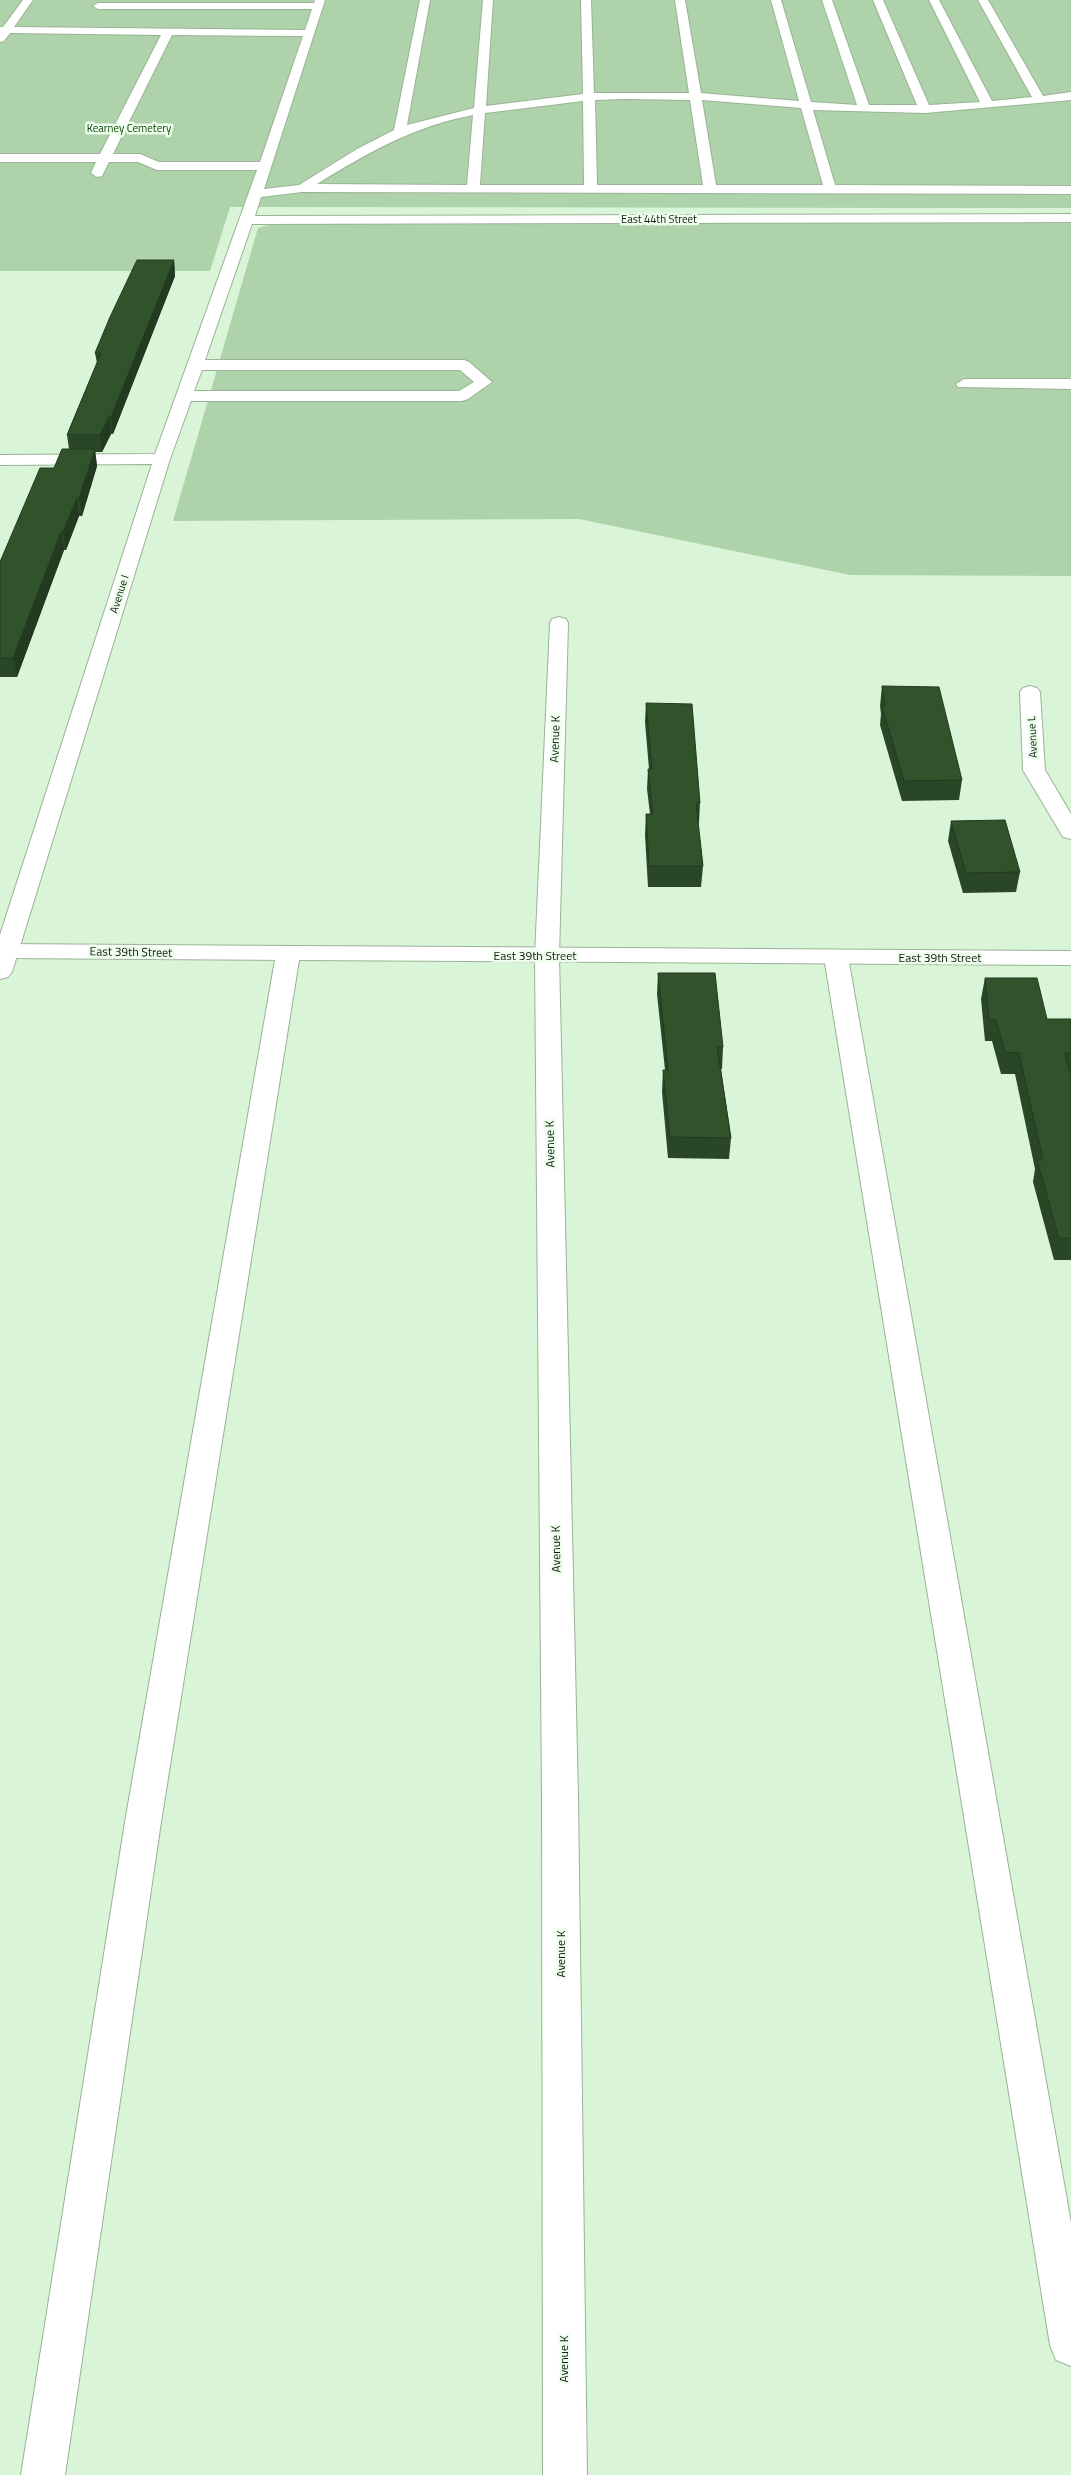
<svg xmlns="http://www.w3.org/2000/svg" width="1071" height="2475" viewBox="0 0 1071 2475" font-family="'Titillium Web',sans-serif">
  <style>
    .green { fill: #aed2aa }
    .lines { fill: none; stroke-linecap: round; stroke-linejoin: round }
    .minor-casing { stroke: #9ab396; stroke-width: 2 }
    .major-casing { stroke: #9ab396; stroke-width: 2 }
    .minor { fill: #fff; fill-rule: evenodd }
    .major { fill: #fff; fill-rule: evenodd }
    .wall { fill: #294726 }
    .shaded-wall { fill: #223a1f }
    .building { fill: #30532c; stroke: #223a1f }
    .labels { text-anchor: middle; stroke-width: 5; stroke-linejoin: round; paint-order: stroke }
    .far-park-label { font-size: 11px; fill: #094305; stroke: #eefeec }
    .far-street-label { font-size: 11px; fill: #111a10; stroke: #eefeec }
    .street-label { font-size: 12px; fill: #111a10; stroke: #eefeec }
  </style>
  <rect width="100%" height="100%" fill="#d9f4d6"/>
  <g class="green">
    <polygon points="0,0 1071,0 1071,208 230,207 210,271 0,271"/>
    <polygon points="299,222 1071,223 1071,576 850,575 579,519 173,521 258,228 275,223"/>
  </g>
  <g class="lines">
    <defs>
      <g id="minor">
        <path d="M 23,0 L 33,0 L 14,27 L 305,30 L 312,9 L 98,9 L 93,6 L 98,3 L 314,3 L 315,0 L 325,0 L 264,189 L 299,185 L 357,149 L 394,130 L 420,0 L 430,0 L 407,125 L 474,108 L 483,0 L 493,0 L 486,106 L 583,94 L 581,0 L 591,0 L 594,93 L 689,93 L 675,0 L 685,0 L 701,93 L 799,101 L 771,0 L 781,0 L 811,102 L 857,105 L 822,0 L 832,0 L 869,105 L 917,105 L 873,0 L 883,0 L 929,105 L 980,102 L 929,0 L 939,0 L 992,101 L 1032,97 L 978,0 L 988,0 L 1043,96 L 1071,92 L 1071,100 L 925,113 L 813,110 L 835,185 L 1071,186 L 1071,194 L 302,192 L 261,197 L 255,216 L 1071,214 L 1071,222 L 252,224 L 205,360 L 464,360 L 469,362 L 492,382 L 468,399 L 462,401 L 191,401 L 170,459 L 12,972 L 8,977 L 0,979 L 0,935 L 152,464 L 0,465 L 0,455 L 155,454 L 257,170 L 157,170 L 138,162 L 109,162 L 102,176 L 97,177 L 91,173 L 96,162 L 0,162 L 0,154 L 100,154 L 161,35 L 10,33 L 4,41 L 0,42 L 0,27 L 3,27 ZM 172,35 L 303,36 L 260,162 L 159,162 L 140,154 L 113,154 ZM 626,99 L 690,100 L 703,185 L 597,185 L 595,100 ZM 702,100 L 801,108 L 823,185 L 716,185 ZM 583,101 L 584,185 L 480,185 L 485,113 ZM 473,115 L 467,185 L 317,184 C 369,152 412,127 473,115 ZM 202,370 L 460,370 L 474,382 L 459,391 L 194,391 Z"/>
        <polygon points="964,379 1071,379 1071,389 958,387 956,384"/>
        <polygon points="559,617 566,619 568,623 559,956 578,1797 587,2475 543,2475 542,1797 535,956 550,623 552,619"/>
        <polygon points="1030,686 1037,688 1040,692 1045,770 1071,814 1071,839 1063,837 1023,770 1020,692 1023,688"/>
        <polygon points="288,947 296,949 300,954 161,1822 65,2475 21,2475 125,1822 276,954 280,949"/>
        <polygon points="836,950 844,952 848,957 1071,2223 1071,2366 1056,2360 1050,2345 824,957 828,952"/>
      </g>
      <polygon id="major" points="0,944 1071,951 1071,965 0,958"/>
    </defs>
    <use href="#minor" class="minor-casing"/>
    <use href="#major" class="major-casing"/>
    <use href="#minor" class="minor"/>
    <use href="#major" class="major"/>
  </g>
  <g class="wall">
    <polygon points="174,260 175,276 113,434 111,434 102,452 95,452 97,466 82,516 79,516 66,550 64,550 17,677 0,677 0,562 54,468 69,449 67,435 97,363 95,353"/>
    <polygon points="882,686 962,780 959,800 902,801 880,725 881,714 880,706"/>
    <polygon points="646,703 700,803 699,823 698,823 703,866 701,887 648,887 645,835 646,814 650,814 647,789 648,769 649,769 645,722"/>
    <polygon points="951,821 1020,872 1016,892 963,893 948,841"/>
    <polygon points="658,973 723,1047 722,1069 721,1069 731,1138 729,1159 668,1158 662,1092 663,1070 665,1070 657,994"/>
    <polygon points="985,978 1047,1019 1071,1019 1071,1075 1070,1075 1071,1078 1071,1260 1054,1260 1033,1182 1035,1169 1015,1074 1001,1074 992,1041 985,1041 981,999"/>
  </g>
  <g class="shaded-wall">
    <polygon points="174,260 175,276 113,434 111,417"/>
    <polygon points="109,417 111,434 102,452 100,435"/>
    <polygon points="95,449 97,466 82,516 79,498"/>
    <polygon points="77,498 79,516 66,550 63,532"/>
    <polygon points="61,532 64,550 17,677 13,658"/>
  </g>
  <g class="building">
    <polygon points="137,260 174,260 111,417 109,417 100,435 67,435 101,353 95,353 110,317"/>
    <polygon points="62,449 95,449 79,498 77,498 63,532 61,532 13,658 0,658 0,562 40,468 54,468"/>
    <polygon points="882,686 939,687 962,780 904,781 882,706 885,706"/>
    <polygon points="646,703 692,704 700,803 696,803 703,866 649,866 646,814 653,814 648,769 652,769"/>
    <polygon points="1005,820 1020,872 966,873 951,821"/>
    <polygon points="658,973 715,973 723,1047 717,1047 731,1138 670,1137 663,1070 668,1070"/>
    <polygon points="985,978 1037,978 1047,1019 1071,1019 1071,1053 1065,1053 1071,1078 1071,1238 1059,1238 1037,1160 1043,1160 1019,1053 1005,1052 996,1020 989,1019"/>
  </g>
  <g class="labels">
    <g class="far-park-label">
      <text x="129" y="132">Kearney Cemetery</text>
    </g>
    <g class="far-street-label">
      <text x="659" y="223">East 44th Street</text>
      <text transform="translate(119 594) rotate(-72)" y="4">Avenue I</text>
      <text transform="translate(1032 737) rotate(-93)" y="4">Avenue L</text>
    </g>
    <g class="street-label">
      <text transform="translate(555 739) rotate(-88)" y="4">Avenue K</text>
      <text transform="translate(131 952) rotate(1)" y="4">East 39th Street</text>
      <text x="535" y="960">East 39th Street</text>
      <text x="940" y="962">East 39th Street</text>
      <text transform="translate(550 1144) rotate(-91)" y="4">Avenue K</text>
      <text transform="translate(556 1549) rotate(-91)" y="4">Avenue K</text>
      <text transform="translate(561 1954) rotate(-90)" y="4">Avenue K</text>
      <text transform="translate(564 2359) rotate(-90)" y="4">Avenue K</text>
    </g>
  </g>
</svg>
